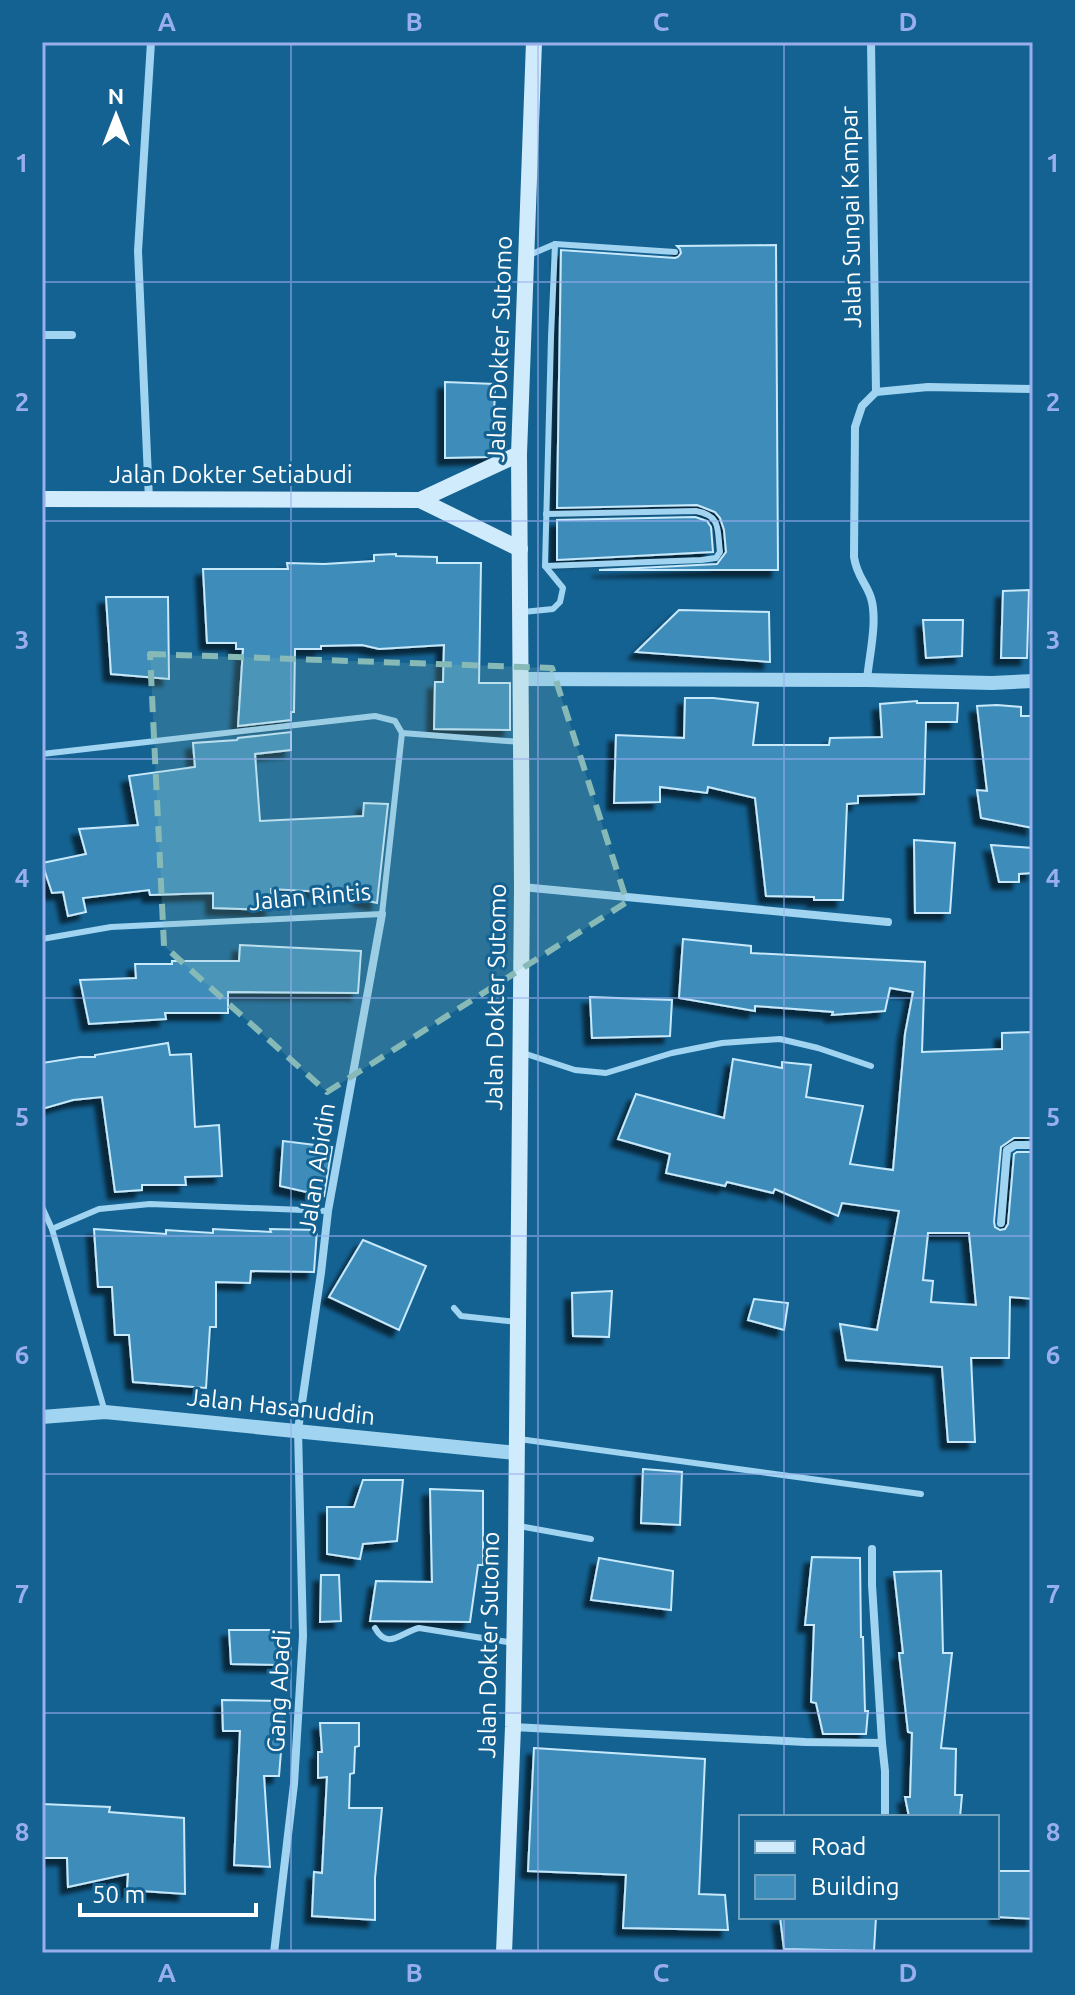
<svg xmlns="http://www.w3.org/2000/svg" width="1075" height="1995" viewBox="0 0 1075 1995" font-family="Ubuntu,sans-serif">
  <style>
    .building { fill: #3d8cba; stroke: #c8e9fc; stroke-width: 2; fill-rule: evenodd; filter: url(#shadow) }
    .lines { fill: none; stroke-linecap: round; stroke-linejoin: round }
    .service { stroke: #a1d4f1; stroke-width: 6 }
    .minor { stroke: #a1d4f1; stroke-width: 8 }
    .tertiary { stroke: #a1d4f1; stroke-width: 14 }
    .secondary { stroke: #d0ebfc; stroke-width: 16 }
    .marked { fill: #87bab6; fill-opacity: 0.2; stroke: #87bab6; stroke-width: 6; stroke-dasharray: 16 10; stroke-linejoin: round }
    .grid { fill: none; stroke: #99afed; stroke-width: 2; stroke-opacity: 0.55 }
    .labels { text-anchor: middle; stroke-width: 6; stroke-linejoin: round; paint-order: stroke }
    .street-label { font-size: 24px; fill: #fff; stroke: #146292 }
    .neatline { fill: none; stroke: #99afed; stroke-width: 3 }
    .grid-label { font-size: 26px; text-anchor: middle; font-weight: bold; fill: #99afed }
  </style>
  <defs>
    <filter id="shadow"><feDropShadow dx="-7" dy="7" stdDeviation="2" flood-color="#0009"/></filter>
  </defs>
  <rect width="100%" height="100%" fill="#146292"/>
  <g class="building">
    <polygon points="776,245 778,570 599,570 717,564 726,552 724,530 720,518 715,512 697,505 557,508 561,250 675,258 678,257 681,253 680,249 677,246"/>
    <polygon points="445,382 495,384 493,454 486,457 445,458"/>
    <polygon points="695,517 707,521 711,527 713,552 557,560 557,520"/>
    <polygon points="396,554 396,556 437,557 437,563 481,563 479,683 510,683 510,730 434,729 435,682 443,682 444,645 379,649 362,645 321,646 321,649 295,649 294,712 291,712 291,720 238,726 243,649 236,649 236,643 207,643 203,569 288,569 287,563 324,564 374,561 374,555"/>
    <polygon points="1029,590 1027,658 1001,658 1003,591"/>
    <polygon points="106,597 168,597 169,679 111,674"/>
    <polygon points="679,610 769,612 770,662 636,652"/>
    <polygon points="923,620 963,620 962,656 926,658"/>
    <polygon points="685,698 713,698 758,703 753,745 829,745 830,738 882,737 880,704 917,701 917,703 958,703 957,722 926,722 924,794 858,796 858,803 847,804 843,900 814,900 814,897 766,896 755,798 708,787 707,793 660,787 660,802 614,803 616,735 684,738"/>
    <polygon points="997,705 1021,707 1021,716 1033,716 1033,828 981,818 977,790 987,791 977,706"/>
    <polygon points="291,732 291,750 255,754 260,821 363,816 364,803 388,804 377,903 360,899 360,894 271,889 272,910 213,908 213,893 150,895 149,890 83,898 86,912 68,916 63,892 52,893 42,863 86,854 79,829 138,825 129,776 195,767 193,743 237,740 238,738"/>
    <polygon points="914,840 955,843 950,913 915,913"/>
    <polygon points="991,845 1033,848 1033,873 1019,874 1019,882 999,882"/>
    <path d="M 683,939 L 751,946 L 751,953 L 925,962 L 922,1052 L 1002,1049 L 1002,1033 L 1033,1032 L 1033,1138 L 1014,1138 L 1001,1147 L 994,1222 L 995,1227 L 1000,1230 L 1005,1229 L 1008,1224 L 1014,1154 L 1017,1152 L 1033,1152 L 1033,1299 L 1010,1297 L 1009,1358 L 971,1358 L 975,1442 L 948,1442 L 942,1367 L 846,1360 L 840,1324 L 877,1330 L 899,1211 L 842,1203 L 838,1216 L 775,1189 L 773,1193 L 727,1182 L 725,1186 L 666,1173 L 670,1154 L 618,1139 L 636,1094 L 724,1118 L 733,1059 L 782,1068 L 782,1062 L 811,1065 L 806,1097 L 863,1106 L 850,1164 L 893,1170 L 905,1034 L 913,992 L 890,988 L 885,1011 L 832,1015 L 833,1012 L 755,1006 L 755,1011 L 679,998 ZM 928,1233 L 969,1233 L 976,1305 L 931,1302 L 933,1281 L 923,1280 Z"/>
    <polygon points="240,945 361,951 358,993 228,992 228,1013 165,1013 166,1019 89,1024 80,980 136,978 135,964 172,964 172,961 239,961"/>
    <polygon points="590,997 672,1000 670,1036 592,1038"/>
    <polygon points="168,1043 170,1055 191,1054 195,1127 219,1125 222,1176 185,1177 186,1185 142,1185 142,1190 115,1192 102,1097 73,1100 42,1109 42,1063 80,1057 95,1057 95,1055"/>
    <polygon points="283,1141 332,1147 324,1196 280,1186"/>
    <polygon points="94,1229 166,1234 166,1230 213,1233 213,1229 271,1232 270,1229 317,1230 314,1272 251,1271 250,1283 216,1282 216,1327 210,1327 206,1388 133,1382 129,1335 115,1335 112,1287 98,1287"/>
    <polygon points="363,1240 426,1266 399,1330 329,1297"/>
    <polygon points="612,1291 609,1337 573,1336 572,1293"/>
    <polygon points="754,1299 788,1303 784,1330 748,1320"/>
    <polygon points="643,1469 682,1472 680,1525 641,1523"/>
    <polygon points="363,1480 403,1480 397,1541 363,1544 360,1559 327,1554 327,1507 354,1507"/>
    <polygon points="430,1489 483,1491 483,1565 478,1565 470,1622 370,1621 376,1581 432,1582"/>
    <polygon points="812,1557 860,1558 861,1637 863,1637 865,1711 868,1711 866,1734 823,1734 816,1703 811,1702 814,1625 805,1625"/>
    <polygon points="599,1558 673,1571 671,1610 591,1600"/>
    <polygon points="941,1571 943,1653 952,1653 941,1748 956,1749 955,1795 962,1795 960,1817 909,1817 905,1797 910,1797 912,1733 908,1732 899,1653 903,1653 894,1572"/>
    <polygon points="321,1575 339,1575 341,1621 320,1622"/>
    <polygon points="229,1630 280,1630 281,1665 231,1664"/>
    <polygon points="222,1700 281,1701 283,1727 279,1776 264,1776 270,1867 234,1865 240,1731 223,1731"/>
    <polygon points="320,1723 359,1723 359,1746 355,1747 354,1773 350,1774 349,1808 382,1808 375,1878 375,1920 312,1916 314,1872 322,1873 327,1777 318,1778 318,1752 322,1752"/>
    <polygon points="534,1748 705,1759 699,1894 725,1895 728,1930 623,1928 626,1875 528,1871"/>
    <polygon points="42,1804 110,1807 109,1812 184,1818 185,1894 127,1890 128,1874 68,1887 67,1858 42,1858"/>
    <polygon points="997,1871 1033,1871 1033,1919 997,1917"/>
    <polygon points="780,1917 876,1917 874,1951 784,1949"/>
  </g>
  <g class="lines">
    <g class="service">
      <polyline points="527,256 555,244 675,252"/>
      <path d="M 545,566 L 701,560 L 716,558 L 720,552 C 717,530 722,516 696,511 L 546,514"/>
      <polyline points="523,612 553,609 560,602 563,588 545,566 551,337 555,244"/>
      <polyline points="42,754 375,716 395,721 402,733"/>
      <polyline points="42,939 111,927 382,914 402,733 521,742"/>
      <polyline points="523,1053 575,1070 606,1073 672,1053 722,1043 780,1039 818,1048 871,1066"/>
      <polyline points="42,1207 52,1229 105,1412"/>
      <polyline points="52,1229 99,1209 150,1204 328,1211"/>
      <polyline points="454,1308 461,1316 517,1322"/>
      <polyline points="519,1439 921,1494"/>
      <polyline points="519,1526 591,1539"/>
      <path d="M 375,1628 C 388,1651 401,1632 419,1628 L 514,1643"/>
    </g>
    <g class="minor">
      <polyline points="871,42 876,392"/>
      <polyline points="42,335 72,335"/>
      <polyline points="149,500 138,251 151,42"/>
      <path d="M 867,680 C 869,656 878,621 871,598 C 866,582 857,577 854,557 L 855,427 L 862,406 L 876,392 L 928,387 L 1033,389"/>
      <polyline points="522,887 888,922"/>
      <polyline points="1001,1223 1007,1150 1015,1145 1033,1145"/>
      <polyline points="513,1727 805,1742 882,1743 872,1585 872,1549"/>
      <polyline points="882,1743 885,1771 885,1817"/>
      <polyline points="274,1953 294,1784 303,1636 298,1430 321,1273 328,1211 382,914"/>
    </g>
    <g class="tertiary">
      <polyline points="521,679 867,680 992,683 1033,681"/>
      <polyline points="42,1417 105,1412 516,1453"/>
    </g>
    <g class="secondary">
      <polyline points="42,499 420,500 519,454"/>
      <polyline points="420,500 520,549"/>
      <polyline points="504,1953 513,1727 516,1542 522,887 519,454 534,42"/>
    </g>
  </g>
  <path class="marked" d="M 150,654 L 552,668 L 627,902 L 327,1092 L 164,946 Z"/>
  <path class="grid" d="M 291,42 L 291,1953M 538,42 L 538,1953M 784,42 L 784,1817M 42,282 L 1033,282M 42,521 L 1033,521M 42,759 L 1033,759M 42,998 L 1033,998M 42,1236 L 1033,1236M 42,1474 L 1033,1474M 42,1713 L 1033,1713M 784,1917 L 784,1953"/>
  <g class="labels">
    <g class="street-label">
      <text transform="translate(851 217) rotate(-91)" y="8">Jalan Sungai Kampar</text>
      <text transform="translate(500 349) rotate(-88)" y="8">Jalan Dokter Sutomo</text>
      <text x="231" y="483">Jalan Dokter Setiabudi</text>
      <text transform="translate(310 897) rotate(-5)" y="8">Jalan Rintis</text>
      <text transform="translate(496 997) rotate(-89)" y="8">Jalan Dokter Sutomo</text>
      <text transform="translate(317 1168) rotate(-81)" y="8">Jalan Abidin</text>
      <text transform="translate(281 1407) rotate(6)" y="8">Jalan Hasanuddin</text>
      <text transform="translate(489 1645) rotate(-89)" y="8">Jalan Dokter Sutomo</text>
      <text transform="translate(279 1691) rotate(-87)" y="8">Gang Abadi</text>
    </g>
  </g>
  <rect width="1075" height="1995" fill="none" stroke="#146292" stroke-width="88"/>
  <rect x="739" y="1815" width="260" height="104" fill="#146292" stroke="#72a1be" stroke-width="2"/>
  <rect x="755" y="1841" width="40" height="12" fill="#d0ebfc" stroke="#72a1be" stroke-width="2"/>
  <text x="811" y="1855" font-size="24" fill="#ffffff">Road</text>
  <rect x="755" y="1875" width="40" height="24" fill="#3d8cba" stroke="#72a1be" stroke-width="2"/>
  <text x="811" y="1895" font-size="24" fill="#ffffff">Building</text>
  <g transform="translate(116 116)" stroke="#146292" stroke-width="6" paint-order="stroke">
  <path d="M0-6L14 30L0 20L-14 30Z" fill="#ffffff"/>
  <text y="-12" font-size="22" font-weight="bold" text-anchor="middle" fill="#ffffff">N</text>
  </g>
  <path d="M80 1903v12h176v-12" fill="none" stroke="#ffffff" stroke-width="4"/>
  <text x="92" y="1903" font-size="24" fill="#ffffff" stroke="#146292" stroke-width="6" paint-order="stroke">50 m</text>
  <rect x="44" y="44" width="987" height="1907" class="neatline"/>
  <g class="grid-label">
    <text x="167" y="31">A</text>
    <text x="414" y="31">B</text>
    <text x="661" y="31">C</text>
    <text x="908" y="31">D</text>
    <text x="22" y="172">1</text>
    <text x="1053" y="172">1</text>
    <text x="22" y="411">2</text>
    <text x="1053" y="411">2</text>
    <text x="22" y="649">3</text>
    <text x="1053" y="649">3</text>
    <text x="22" y="887">4</text>
    <text x="1053" y="887">4</text>
    <text x="22" y="1126">5</text>
    <text x="1053" y="1126">5</text>
    <text x="22" y="1364">6</text>
    <text x="1053" y="1364">6</text>
    <text x="22" y="1603">7</text>
    <text x="1053" y="1603">7</text>
    <text x="22" y="1841">8</text>
    <text x="1053" y="1841">8</text>
    <text x="167" y="1982">A</text>
    <text x="414" y="1982">B</text>
    <text x="661" y="1982">C</text>
    <text x="908" y="1982">D</text>
  </g>
</svg>
